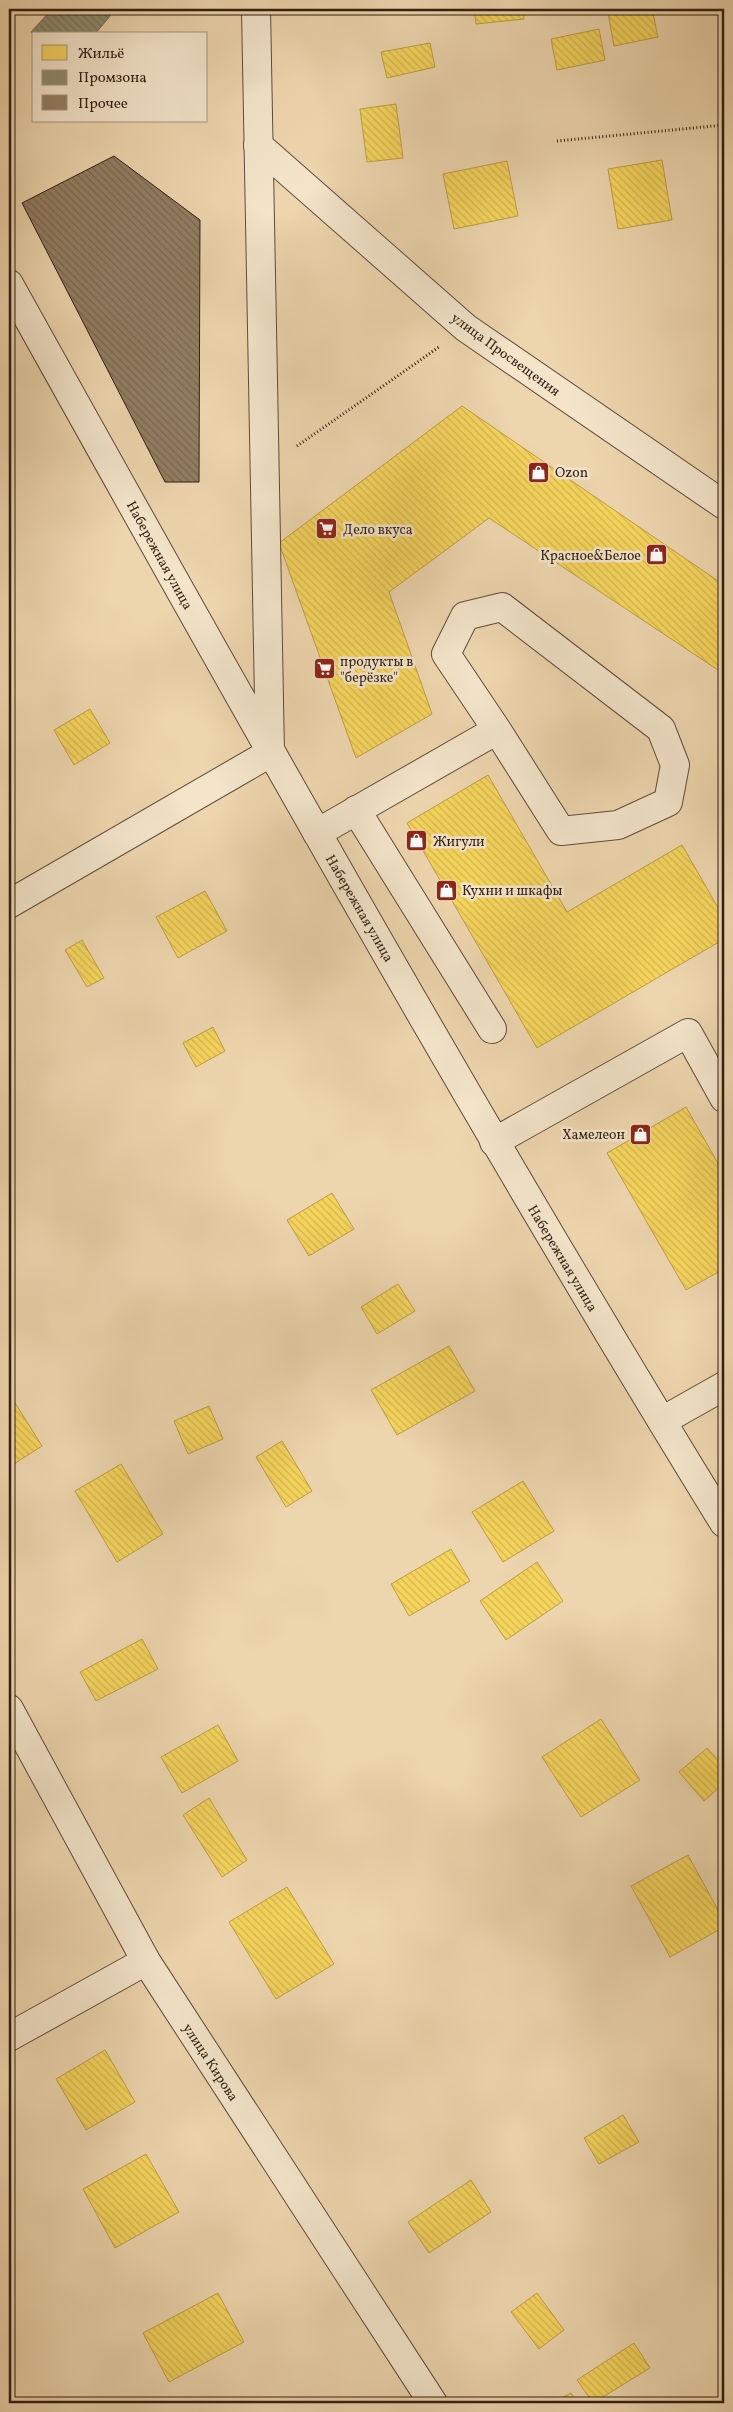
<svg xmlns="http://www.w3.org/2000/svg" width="733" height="2412" viewBox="0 0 733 2412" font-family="Vollkorn,serif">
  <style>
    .homes { fill: url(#homes-back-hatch); stroke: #bb9e46 }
    .industry { fill: url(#industry-back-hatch); stroke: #706b52 }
    .building { fill: url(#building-back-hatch); stroke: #301f12 }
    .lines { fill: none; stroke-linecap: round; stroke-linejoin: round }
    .minor-casing { stroke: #5f4c39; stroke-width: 30 }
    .path { stroke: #301f12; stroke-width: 3; stroke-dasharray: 1 2.5; stroke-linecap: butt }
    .minor { stroke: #f3e4ca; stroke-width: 28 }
    .labels { text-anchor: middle; stroke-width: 5; stroke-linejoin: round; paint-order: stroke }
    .street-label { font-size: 14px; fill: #301f12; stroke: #f3e4ca }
    .poi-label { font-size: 14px; fill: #301f12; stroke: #f3e4ca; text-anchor: start }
  </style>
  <defs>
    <pattern id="homes-back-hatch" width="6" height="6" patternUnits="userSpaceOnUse" patternTransform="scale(1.25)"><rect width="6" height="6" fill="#f6d55c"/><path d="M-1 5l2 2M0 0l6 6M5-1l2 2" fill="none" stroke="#d3b64f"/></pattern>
    <pattern id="industry-back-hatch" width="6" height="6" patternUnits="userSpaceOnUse" patternTransform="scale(1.25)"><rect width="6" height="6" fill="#8c8c6e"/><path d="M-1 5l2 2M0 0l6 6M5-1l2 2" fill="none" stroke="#737259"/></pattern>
    <pattern id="building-back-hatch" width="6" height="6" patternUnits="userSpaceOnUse" patternTransform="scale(1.25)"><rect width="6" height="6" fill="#927e63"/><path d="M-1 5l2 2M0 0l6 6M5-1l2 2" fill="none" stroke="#786750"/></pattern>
  </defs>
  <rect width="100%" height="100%" fill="#edd5ad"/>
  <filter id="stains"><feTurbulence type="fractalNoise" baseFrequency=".004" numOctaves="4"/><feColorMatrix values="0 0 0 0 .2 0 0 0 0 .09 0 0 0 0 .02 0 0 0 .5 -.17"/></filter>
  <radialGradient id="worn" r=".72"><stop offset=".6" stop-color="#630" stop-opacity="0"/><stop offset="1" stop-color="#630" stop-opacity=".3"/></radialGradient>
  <g class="homes">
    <polygon points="474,9 523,9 524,19 476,24"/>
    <polygon points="632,9 652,9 658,37 614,46 608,13"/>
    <polygon points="599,29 605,60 557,70 551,39"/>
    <polygon points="430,43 435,67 387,78 381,52"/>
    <polygon points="396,104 403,158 367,162 360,109"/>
    <polygon points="662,160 672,220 618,229 608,169"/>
    <polygon points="507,161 518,216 454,229 443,174"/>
    <polygon points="462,406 724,585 724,674 489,518 389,592 432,714 356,758 279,543"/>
    <polygon points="90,709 110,743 74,765 54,730"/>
    <polygon points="488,775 567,912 682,845 724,918 724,939 537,1048 407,823"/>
    <polygon points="205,891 227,931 178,958 156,917"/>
    <polygon points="82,940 104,978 87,987 65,950"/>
    <polygon points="213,1027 225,1051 196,1067 183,1043"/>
    <polygon points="686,1107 724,1174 724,1269 686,1290 607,1153"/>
    <polygon points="332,1193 354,1229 309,1256 287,1220"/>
    <polygon points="398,1284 415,1311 377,1334 361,1307"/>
    <polygon points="449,1346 475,1391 397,1435 371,1390"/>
    <polygon points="12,1398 42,1446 9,1467 9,1400"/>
    <polygon points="209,1406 223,1439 188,1454 174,1421"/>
    <polygon points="282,1441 312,1491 286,1507 256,1457"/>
    <polygon points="121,1464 163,1534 117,1562 75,1491"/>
    <polygon points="523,1481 554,1531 503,1562 472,1512"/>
    <polygon points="451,1549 470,1581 409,1616 391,1584"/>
    <polygon points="537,1562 563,1601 506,1640 480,1601"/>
    <polygon points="142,1639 158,1669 96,1701 80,1672"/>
    <polygon points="601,1719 640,1780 581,1817 542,1757"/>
    <polygon points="218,1725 238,1761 182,1793 161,1757"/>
    <polygon points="707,1748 724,1767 724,1783 704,1801 679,1772"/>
    <polygon points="209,1798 247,1860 222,1877 183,1815"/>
    <polygon points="688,1855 724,1921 724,1927 670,1957 631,1886"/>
    <polygon points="287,1887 334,1964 276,1999 229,1922"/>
    <polygon points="105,2050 135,2102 86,2130 56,2079"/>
    <polygon points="623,2115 639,2142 599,2164 584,2138"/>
    <polygon points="146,2154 179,2212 115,2248 83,2189"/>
    <polygon points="471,2180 491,2212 429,2253 408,2222"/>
    <polygon points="218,2293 244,2342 169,2382 143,2333"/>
    <polygon points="537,2293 564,2330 539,2349 511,2312"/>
    <polygon points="634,2343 650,2368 593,2403 577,2380"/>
    <polygon points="571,2393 577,2403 552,2403"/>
  </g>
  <polygon class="industry" points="52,9 116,9 95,34 34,34 31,32"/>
  <polygon class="building" points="114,156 200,220 199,482 165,482 22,203"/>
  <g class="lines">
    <defs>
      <g id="minor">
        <polyline points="258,145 466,328 724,505"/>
        <path d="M 9,284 C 241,701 474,1117 724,1523"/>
        <polyline points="356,810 492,1029"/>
        <polyline points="317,833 497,730 561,831 618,825 668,802 675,765 661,729 502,607 465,616 446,654 497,730"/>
        <polyline points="9,904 270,753 256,9"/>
        <polyline points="494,1142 688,1033 724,1098"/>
        <polyline points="662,1421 724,1386"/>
        <polyline points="9,1709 146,1961 433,2403"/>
        <polyline points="9,2037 146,1961"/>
      </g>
    </defs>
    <use href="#minor" class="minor-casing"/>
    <g class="path">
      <polyline points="557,141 724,125"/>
      <polyline points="297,446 439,347"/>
    </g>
    <use href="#minor" class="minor"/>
  </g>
  <defs>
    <symbol id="shop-square" viewBox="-11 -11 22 22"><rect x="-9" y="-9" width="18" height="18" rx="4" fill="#8f2418" stroke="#f3e4ca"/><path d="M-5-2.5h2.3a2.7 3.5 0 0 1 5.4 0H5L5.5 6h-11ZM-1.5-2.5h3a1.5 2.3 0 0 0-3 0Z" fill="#fff"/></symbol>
    <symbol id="supermarket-square" viewBox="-11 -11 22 22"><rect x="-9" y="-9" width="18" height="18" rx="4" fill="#8f2418" stroke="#f3e4ca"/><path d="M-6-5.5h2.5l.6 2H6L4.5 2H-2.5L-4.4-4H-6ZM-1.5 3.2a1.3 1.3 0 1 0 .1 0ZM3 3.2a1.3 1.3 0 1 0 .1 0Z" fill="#fff"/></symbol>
  </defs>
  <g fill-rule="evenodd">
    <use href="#shop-square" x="526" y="460" width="25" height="25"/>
    <use href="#supermarket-square" x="314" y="516" width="25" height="25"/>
    <use href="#shop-square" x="644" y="542" width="25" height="25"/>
    <use href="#supermarket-square" x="312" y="656" width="25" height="25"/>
    <use href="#shop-square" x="404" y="828" width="25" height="25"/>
    <use href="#shop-square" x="434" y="878" width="25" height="25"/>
    <use href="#shop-square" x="628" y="1122" width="25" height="25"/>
  </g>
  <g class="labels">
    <g class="street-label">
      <text transform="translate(506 354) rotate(36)" y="5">улица Просвещения</text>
      <text transform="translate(160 555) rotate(61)" y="5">Набережная улица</text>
      <text transform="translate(360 908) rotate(60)" y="5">Набережная улица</text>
      <text transform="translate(563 1258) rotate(59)" y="5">Набережная улица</text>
      <text transform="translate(211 2062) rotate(57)" y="5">улица Кирова</text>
    </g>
    <g class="poi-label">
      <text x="555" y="477">Ozon</text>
      <text x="343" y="534">Дело вкуса</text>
      <text x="641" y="560" text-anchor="end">Красное&amp;Белое</text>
      <text x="340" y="666">продукты в<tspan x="340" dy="16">"берёзке"</tspan></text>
      <text x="433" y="846">Жигули</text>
      <text x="462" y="895">Кухни и шкафы</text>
      <text x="625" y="1139" text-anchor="end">Хамелеон</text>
    </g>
  </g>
  <rect width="733" height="2412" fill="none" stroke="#edd5ad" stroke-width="30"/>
  <rect x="10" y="10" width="713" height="2392" fill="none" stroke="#301f12" stroke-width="2.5"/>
  <rect x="15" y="15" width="703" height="2382" fill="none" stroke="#301f12"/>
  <rect x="32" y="32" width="175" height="90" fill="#f3e4ca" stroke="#a59580"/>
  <rect x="42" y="45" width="25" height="15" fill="#f6d55c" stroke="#a59580"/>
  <text x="78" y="58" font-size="15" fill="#301f12">Жильё</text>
  <rect x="42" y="70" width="25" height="15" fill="#8c8c6e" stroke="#a59580"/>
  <text x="78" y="82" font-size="15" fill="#301f12">Промзона</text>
  <rect x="42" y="95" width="25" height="15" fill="#927e63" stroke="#a59580"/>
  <text x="78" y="108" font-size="15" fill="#301f12">Прочее</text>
  <rect width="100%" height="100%" filter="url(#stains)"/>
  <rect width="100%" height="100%" fill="url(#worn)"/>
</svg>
